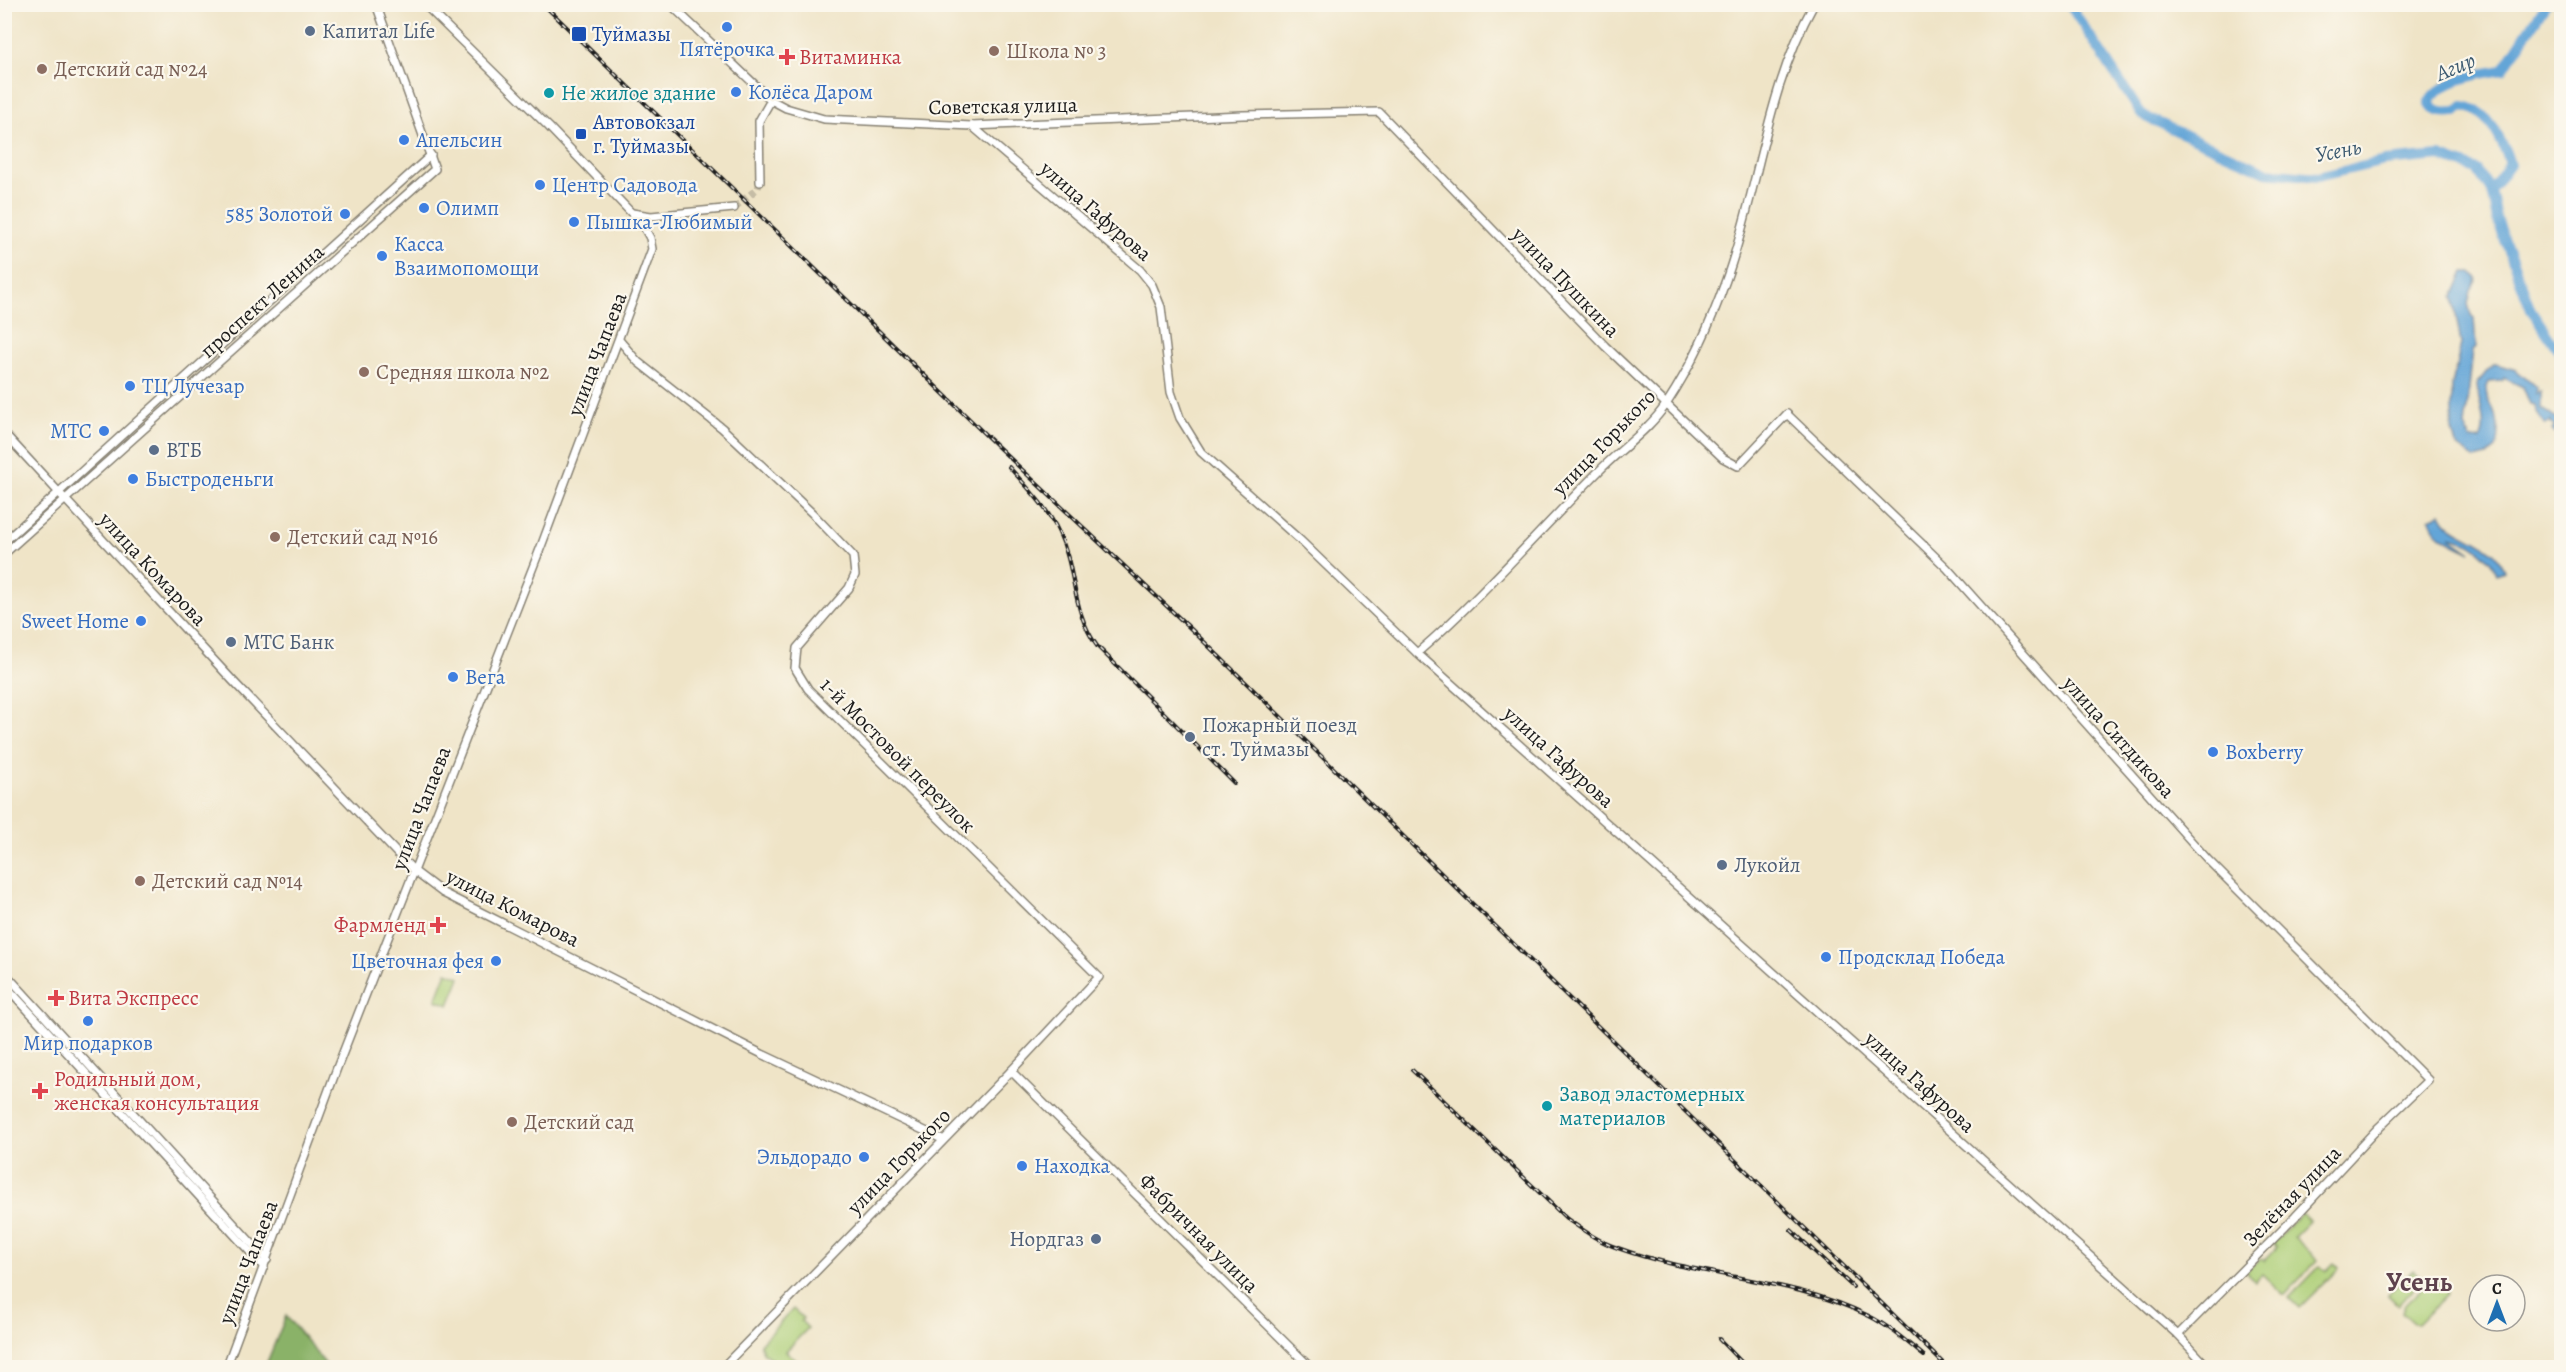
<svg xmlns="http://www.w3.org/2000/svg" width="2566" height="1372" viewBox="0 0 2566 1372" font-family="Alegreya,serif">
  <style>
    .green { fill: #aecf78; stroke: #65764a; stroke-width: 1.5 }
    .forest { fill: #8ab268; stroke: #536742; stroke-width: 1.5 }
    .water { fill: #64a5d7; stroke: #40607a; stroke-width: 1.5 }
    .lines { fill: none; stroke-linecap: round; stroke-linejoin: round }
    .river { stroke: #64a5d7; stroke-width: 10 }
    .secondary-tunnel { stroke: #c5bca5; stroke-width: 7; stroke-dasharray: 7 3.5; stroke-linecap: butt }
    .secondary-casing { stroke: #868072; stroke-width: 10 }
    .secondary { stroke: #fff; stroke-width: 7 }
    .rail-casing { stroke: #1c1c1c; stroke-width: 4 }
    .rail { stroke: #fbf7ec; stroke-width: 1.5; stroke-dasharray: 4.5; stroke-linecap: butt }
    .shop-dot { fill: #3f7fe0; stroke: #fbf7ec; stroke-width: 2 }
    .service-dot { fill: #5c6f8a; stroke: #fbf7ec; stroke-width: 2 }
    .transit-dot { fill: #1a4fb4; stroke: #fbf7ec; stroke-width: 2 }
    .education-dot { fill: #8d6e63; stroke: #fbf7ec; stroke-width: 2 }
    .health-dot { fill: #e0444e; stroke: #fbf7ec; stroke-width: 2 }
    .culture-dot { fill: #0f9aa8; stroke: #fbf7ec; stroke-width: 2 }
    .labels { text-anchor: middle; stroke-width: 4.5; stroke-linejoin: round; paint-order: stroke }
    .service-label { font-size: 21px; fill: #4e5e75; stroke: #fbf7ec; text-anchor: start }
    .transit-label { font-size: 21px; fill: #164399; stroke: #fbf7ec; text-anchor: start }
    .shop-label { font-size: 21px; fill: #366cbe; stroke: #fbf7ec; text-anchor: start }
    .education-label { font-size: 21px; fill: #785e54; stroke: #fbf7ec; text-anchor: start }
    .health-label { font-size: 21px; fill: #be3a42; stroke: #fbf7ec; text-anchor: start }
    .culture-label { font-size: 21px; fill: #0d838f; stroke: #fbf7ec; text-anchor: start }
    .street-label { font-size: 21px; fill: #1c1c1c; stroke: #fbf7ec }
    .water-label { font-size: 22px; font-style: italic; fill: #3c5a70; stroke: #fbf7ec }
    .district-label { font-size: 27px; font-weight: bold; fill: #5e424e; stroke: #fbf7ec }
  </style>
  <rect width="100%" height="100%" fill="#fbf7ec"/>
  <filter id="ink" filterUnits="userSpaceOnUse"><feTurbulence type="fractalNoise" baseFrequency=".0167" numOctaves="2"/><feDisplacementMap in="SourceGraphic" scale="12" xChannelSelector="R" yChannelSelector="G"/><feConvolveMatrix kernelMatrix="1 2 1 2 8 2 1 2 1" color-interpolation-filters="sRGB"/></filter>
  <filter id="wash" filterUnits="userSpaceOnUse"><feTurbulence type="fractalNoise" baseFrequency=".008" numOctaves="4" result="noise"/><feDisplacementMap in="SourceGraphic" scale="24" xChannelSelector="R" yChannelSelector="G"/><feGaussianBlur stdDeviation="1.35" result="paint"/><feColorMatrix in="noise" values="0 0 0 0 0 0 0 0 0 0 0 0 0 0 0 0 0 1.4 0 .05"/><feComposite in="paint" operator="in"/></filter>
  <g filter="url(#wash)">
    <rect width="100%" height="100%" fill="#efe4c7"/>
    <g class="green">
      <polygon points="447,972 460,977 449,1005 436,1000"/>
      <polygon points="2302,1213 2310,1221 2294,1237 2318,1260 2284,1295 2262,1274 2255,1281 2246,1271 2261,1259 2264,1261 2277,1247 2273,1243"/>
      <polygon points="2334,1263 2339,1268 2299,1308 2289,1298 2320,1266 2326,1271"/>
      <polygon points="2413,1270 2423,1279 2398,1305 2388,1295"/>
      <polygon points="2430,1280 2435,1280 2447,1290 2447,1294 2418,1323 2414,1323 2402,1312 2404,1306"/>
      <polygon points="793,1309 803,1318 801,1321 808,1328 786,1351 799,1363 795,1367 780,1367 763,1352 760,1344"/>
    </g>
    <polygon class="forest" points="286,1316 328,1367 265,1367"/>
    <g class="water">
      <path d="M 2464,272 L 2472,272 L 2477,278 L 2471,291 L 2468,304 L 2471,315 L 2474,318 L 2476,347 L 2473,350 L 2465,427 L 2471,440 L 2480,439 C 2489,424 2477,402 2477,383 C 2484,377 2487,368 2496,364 L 2516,370 L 2537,388 L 2536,394 L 2541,391 L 2541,409 C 2549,412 2553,419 2561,421 L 2561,435 L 2559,439 L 2557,436 L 2558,433 L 2555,434 L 2552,430 L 2556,425 L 2551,424 L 2551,421 L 2545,425 L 2536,412 L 2535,405 L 2530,404 L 2523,387 L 2504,378 L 2502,381 L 2489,382 C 2481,397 2494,407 2497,419 C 2499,429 2498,439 2496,449 L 2487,456 L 2475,459 L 2456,445 L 2452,430 L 2452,385 L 2461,344 L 2453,297 Z"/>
      <path d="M 2441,513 C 2449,538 2495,537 2504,571 L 2497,574 C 2490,555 2469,540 2450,537 L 2471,552 C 2456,544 2433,537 2430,518 Z"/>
    </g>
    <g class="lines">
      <g class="river">
        <polyline points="2069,4 2142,115 2266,172 2317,177 2385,161 2440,156 2477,170 2491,191 2497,219 2531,310 2562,356"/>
        <path d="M 2491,191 L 2510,164 C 2503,142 2488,109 2463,106 L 2457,112 C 2445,113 2435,114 2429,102 C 2443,79 2479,74 2503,70 L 2546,4"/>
      </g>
    </g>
  </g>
  <g filter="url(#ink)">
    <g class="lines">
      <polyline class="secondary-tunnel" points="734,208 758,188 760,182"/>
      <defs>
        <g id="secondary">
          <polyline points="670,4 771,100 786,108 824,119 972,126 1243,115 1379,112 1605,346 1723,458 1738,466 1787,414 1947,568 2208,860 2428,1080 2379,1127 2295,1217 2178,1335"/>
          <polyline points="972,126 1140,270 1152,285 1161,307 1171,392 1180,418 1201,452 1300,540 1417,653 2178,1335 2209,1368"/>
          <polyline points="760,182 759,121 771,100"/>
          <polyline points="632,213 651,216 734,208"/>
          <polyline points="620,341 638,362 722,428 812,513 853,556 855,575 849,588 797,648 795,668 808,689 1099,977 1011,1071 722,1368"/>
          <polyline points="4,433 233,681 414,871 443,893 762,1054 942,1139"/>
          <polyline points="4,542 431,155"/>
          <polyline points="4,554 435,169 376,4"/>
          <path d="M 1417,653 C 1482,597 1539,531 1600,470 C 1622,448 1650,429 1667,403 C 1692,365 1711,323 1726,280 C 1759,189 1766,90 1814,4"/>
          <polyline points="4,972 267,1260"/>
          <polyline points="4,984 264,1267"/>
          <polyline points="1011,1071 1311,1368"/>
          <polyline points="226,1368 337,1068 542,544 652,249 650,238 642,224 549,127 424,4"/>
        </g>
      </defs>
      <use href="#secondary" class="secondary-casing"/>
      <use href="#secondary" class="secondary"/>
      <defs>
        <g id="rail">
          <polyline points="543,4 996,445 1191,629 1948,1368"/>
          <path d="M 1009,467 C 1027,487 1048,508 1059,533 C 1077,571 1071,610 1097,646 L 1234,783"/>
          <path d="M 1412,1070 L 1567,1219 C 1583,1230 1599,1242 1618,1248 C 1699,1278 1791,1277 1869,1316 C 1889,1326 1907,1342 1924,1356"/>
          <polyline points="1791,1230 1853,1287"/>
          <polyline points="1719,1339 1747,1368"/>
        </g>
      </defs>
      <use href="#rail" class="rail-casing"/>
      <use href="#rail" class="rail"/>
    </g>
  </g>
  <g class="shop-dot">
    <circle cx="727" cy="27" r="6"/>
    <circle cx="736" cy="92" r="6"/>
    <circle cx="404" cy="140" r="6"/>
    <circle cx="540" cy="185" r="6"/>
    <circle cx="424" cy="208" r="6"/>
    <circle cx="345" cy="214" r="6"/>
    <circle cx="574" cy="222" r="6"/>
    <circle cx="382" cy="256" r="6"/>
    <circle cx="130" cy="386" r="6"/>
    <circle cx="104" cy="431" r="6"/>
    <circle cx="133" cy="479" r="6"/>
    <circle cx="141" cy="621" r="6"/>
    <circle cx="453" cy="677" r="6"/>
    <circle cx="2213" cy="752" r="6"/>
    <circle cx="1826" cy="957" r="6"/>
    <circle cx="496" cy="961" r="6"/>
    <circle cx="88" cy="1021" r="6"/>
    <circle cx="864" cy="1157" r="6"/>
    <circle cx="1022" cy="1166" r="6"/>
  </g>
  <g class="service-dot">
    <circle cx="310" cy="31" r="6"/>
    <circle cx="154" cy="450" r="6"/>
    <circle cx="231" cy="642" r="6"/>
    <circle cx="1190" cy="737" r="6"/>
    <circle cx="1722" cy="865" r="6"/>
    <circle cx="1096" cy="1239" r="6"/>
  </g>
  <g class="transit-dot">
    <rect x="571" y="26" width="16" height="16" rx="3"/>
    <rect x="575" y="128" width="12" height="12" rx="3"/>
  </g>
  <g class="education-dot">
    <circle cx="994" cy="51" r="6"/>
    <circle cx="42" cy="69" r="6"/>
    <circle cx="364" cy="372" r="6"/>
    <circle cx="275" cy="537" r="6"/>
    <circle cx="140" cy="881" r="6"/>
    <circle cx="512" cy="1122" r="6"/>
  </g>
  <g class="health-dot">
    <path d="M784 48h6v6h6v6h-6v6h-6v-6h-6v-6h6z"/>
    <path d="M435 916h6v6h6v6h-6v6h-6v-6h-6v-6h6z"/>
    <path d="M53 989h6v6h6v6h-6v6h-6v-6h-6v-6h6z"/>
    <path d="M37 1082h6v6h6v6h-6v6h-6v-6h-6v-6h6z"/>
  </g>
  <g class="culture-dot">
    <circle cx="549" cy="93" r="6"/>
    <circle cx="1547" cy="1106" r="6"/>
  </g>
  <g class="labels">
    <g class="service-label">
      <text x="322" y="38">Капитал Life</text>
      <text x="166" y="457">ВТБ</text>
      <text x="243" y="649">МТС Банк</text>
      <text x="1202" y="732">Пожарный поезд<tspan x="1202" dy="24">ст. Туймазы</tspan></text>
      <text x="1734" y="872">Лукойл</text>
      <text x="1084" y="1246" text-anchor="end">Нордгаз</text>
    </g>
    <g class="transit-label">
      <text x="592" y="41">Туймазы</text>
      <text x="593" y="129">Автовокзал<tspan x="593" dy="24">г. Туймазы</tspan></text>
    </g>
    <g class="shop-label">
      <text x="727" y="56" text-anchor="middle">Пятёрочка</text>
      <text x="748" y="99">Колёса Даром</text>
      <text x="416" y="147">Апельсин</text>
      <text x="552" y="192">Центр Садовода</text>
      <text x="436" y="215">Олимп</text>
      <text x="333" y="221" text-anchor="end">585 Золотой</text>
      <text x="586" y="229">Пышка-Любимый</text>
      <text x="394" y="251">Касса<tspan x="394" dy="24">Взаимопомощи</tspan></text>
      <text x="142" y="393">ТЦ Лучезар</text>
      <text x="92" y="438" text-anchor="end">МТС</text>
      <text x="145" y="486">Быстроденьги</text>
      <text x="129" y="628" text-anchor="end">Sweet Home</text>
      <text x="465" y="684">Вега</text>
      <text x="2225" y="759">Boxberry</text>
      <text x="1838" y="964">Продсклад Победа</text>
      <text x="484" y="968" text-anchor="end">Цветочная фея</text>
      <text x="88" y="1050" text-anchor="middle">Мир подарков</text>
      <text x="852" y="1164" text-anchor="end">Эльдорадо</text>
      <text x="1034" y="1173">Находка</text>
    </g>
    <g class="education-label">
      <text x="1006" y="58">Школа № 3</text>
      <text x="54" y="76">Детский сад №24</text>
      <text x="376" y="379">Средняя школа №2</text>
      <text x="287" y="544">Детский сад №16</text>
      <text x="152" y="888">Детский сад №14</text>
      <text x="524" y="1129">Детский сад</text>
    </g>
    <g class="health-label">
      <text x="799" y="64">Витаминка</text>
      <text x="426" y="932" text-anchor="end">Фармленд</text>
      <text x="68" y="1005">Вита Экспресс</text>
      <text x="54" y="1086">Родильный дом,<tspan x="54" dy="24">женская консультация</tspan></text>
    </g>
    <g class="culture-label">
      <text x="561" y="100">Не жилое здание</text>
      <text x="1559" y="1101">Завод эластомерных<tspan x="1559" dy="24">материалов</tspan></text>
    </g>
    <g class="street-label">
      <text transform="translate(1003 106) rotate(-1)" y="7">Советская улица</text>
      <text transform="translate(1096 211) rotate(41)" y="7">улица Гафурова</text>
      <text transform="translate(1566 282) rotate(46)" y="7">улица Пушкина</text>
      <text transform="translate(262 301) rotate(-42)" y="7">проспект Ленина</text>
      <text transform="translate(597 354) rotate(-69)" y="7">улица Чапаева</text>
      <text transform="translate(1604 442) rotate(-46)" y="7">улица Горького</text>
      <text transform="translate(153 569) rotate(47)" y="7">улица Комарова</text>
      <text transform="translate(2119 737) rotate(48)" y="7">улица Ситдикова</text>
      <text transform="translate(898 755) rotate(45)" y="7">1-й Мостовой переулок</text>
      <text transform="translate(1559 757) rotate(42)" y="7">улица Гафурова</text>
      <text transform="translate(421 808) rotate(-69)" y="7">улица Чапаева</text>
      <text transform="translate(513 908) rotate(27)" y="7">улица Комарова</text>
      <text transform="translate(1920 1082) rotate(42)" y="7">улица Гафурова</text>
      <text transform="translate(899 1161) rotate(-46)" y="7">улица Горького</text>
      <text transform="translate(2292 1196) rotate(-46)" y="7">Зелёная улица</text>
      <text transform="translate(1199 1233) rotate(45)" y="7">Фабричная улица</text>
      <text transform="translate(248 1262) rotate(-69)" y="7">улица Чапаева</text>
    </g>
    <g class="water-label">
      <text transform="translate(2455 66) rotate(-23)" y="8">Агир</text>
      <text transform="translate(2338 150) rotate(-11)" y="8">Усень</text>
    </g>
    <g class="district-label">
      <text x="2419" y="1291">Усень</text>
    </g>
  </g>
  <rect width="2566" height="1372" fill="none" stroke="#fbf7ec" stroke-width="24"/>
  <g transform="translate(2497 1303)"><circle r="28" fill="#fbf7ec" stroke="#a29f99" stroke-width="1.5"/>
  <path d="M0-4.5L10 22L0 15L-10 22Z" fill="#1f6fb2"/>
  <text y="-9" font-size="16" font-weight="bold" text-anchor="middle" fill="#1c1c1c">С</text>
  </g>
</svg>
